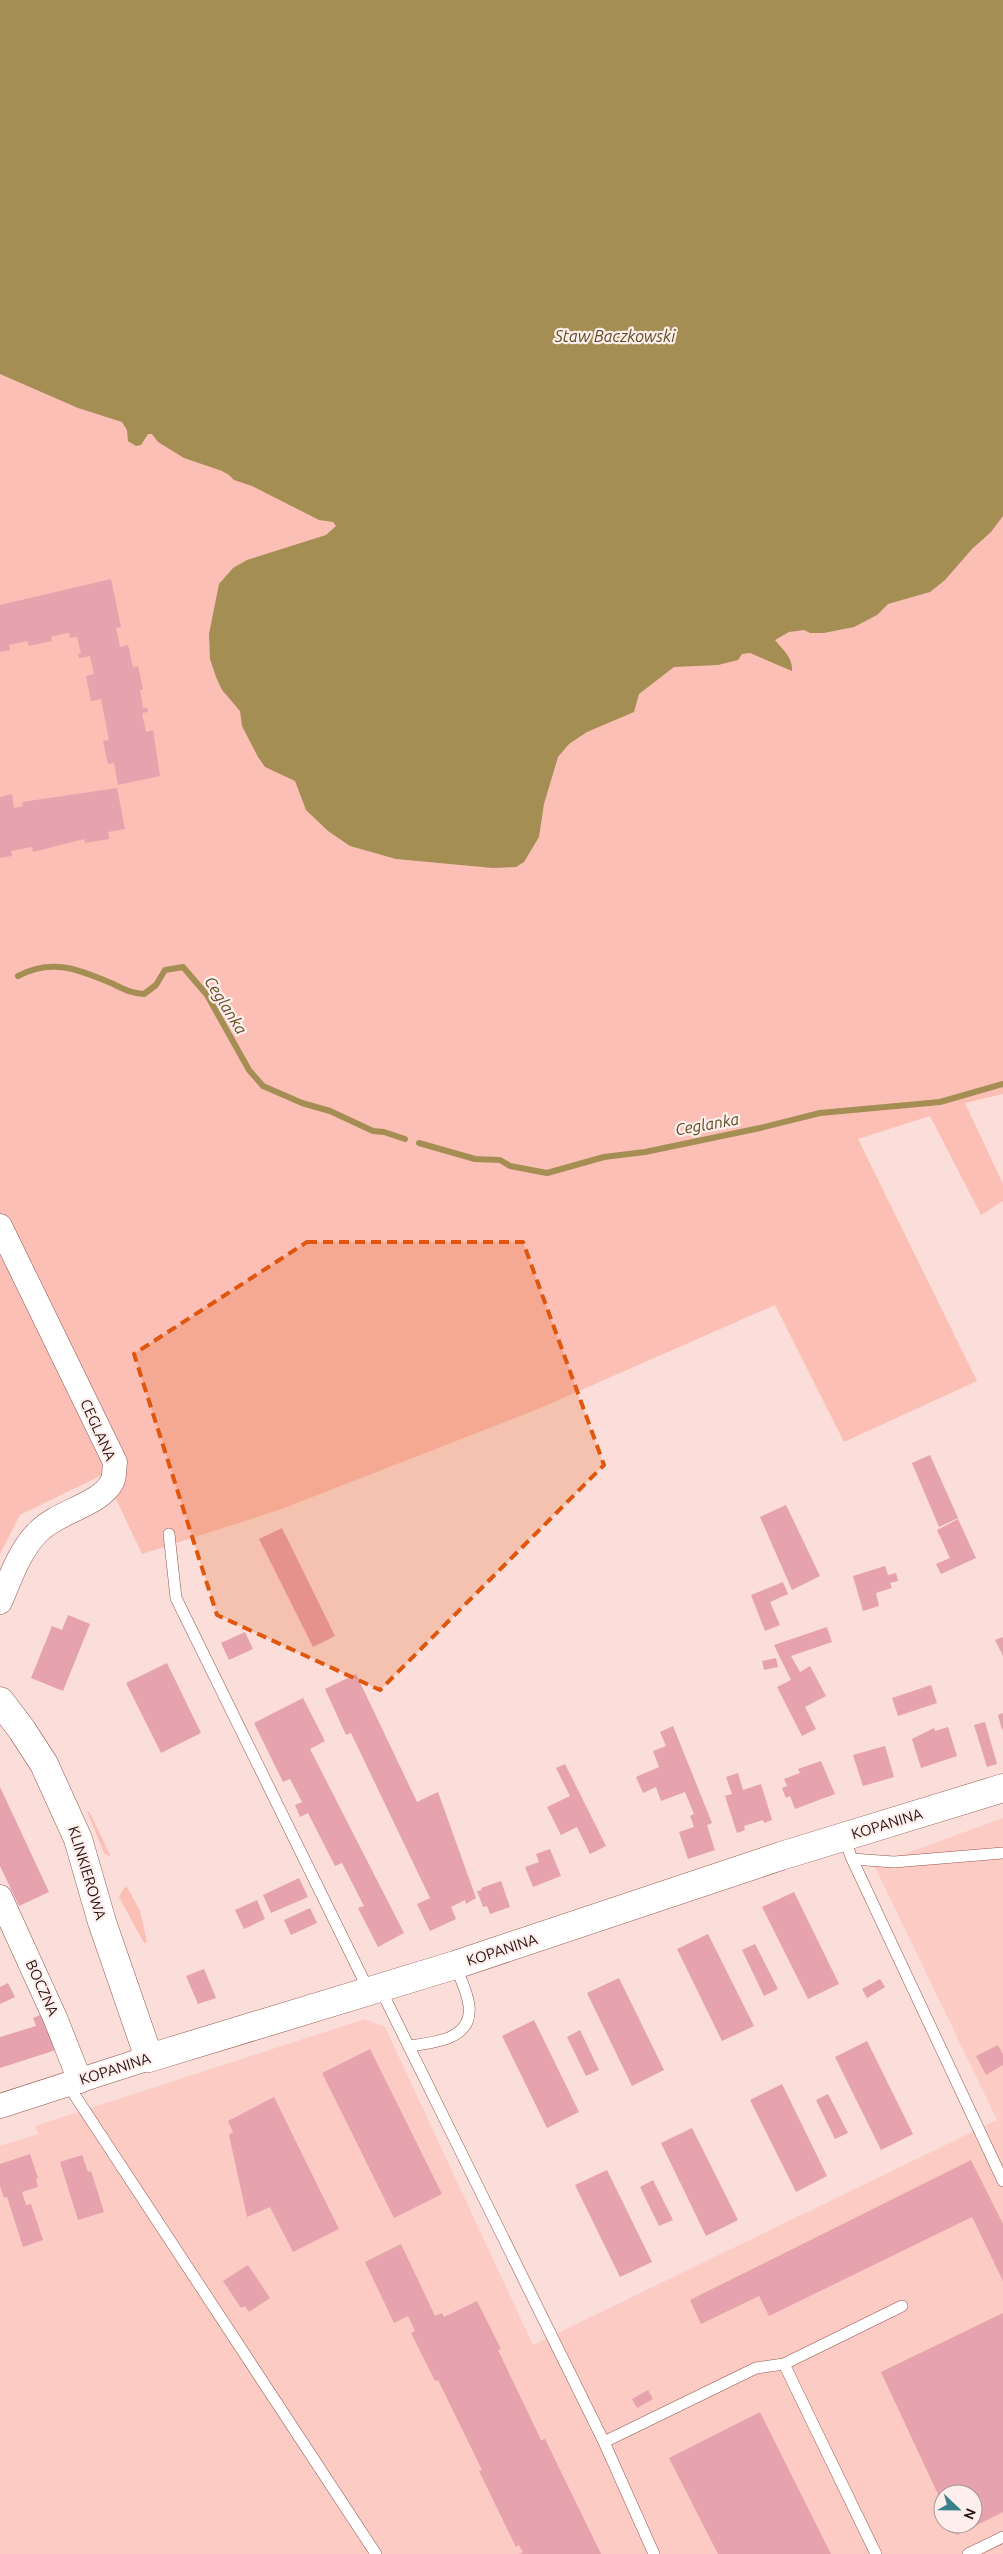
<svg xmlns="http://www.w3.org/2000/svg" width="1003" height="2554" viewBox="0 0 1003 2554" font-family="Ubuntu,sans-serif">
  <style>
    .built { fill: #fcccc4; fill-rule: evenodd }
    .green { fill: #fbbfb6 }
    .water { fill: #a58e54 }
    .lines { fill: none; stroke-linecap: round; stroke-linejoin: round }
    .stream { stroke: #a58e54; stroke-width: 6 }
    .building { fill: #e6a2ad }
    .service-casing { stroke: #92564d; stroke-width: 12 }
    .minor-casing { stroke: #92564d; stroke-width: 25 }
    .tertiary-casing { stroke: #92564d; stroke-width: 29 }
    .service { stroke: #fff; stroke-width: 11 }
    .minor { stroke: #fff; stroke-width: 24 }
    .tertiary { stroke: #fff; stroke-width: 28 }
    .marked { fill: #df560c; fill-opacity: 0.2; stroke: #df560c; stroke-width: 4; stroke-dasharray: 10 6; stroke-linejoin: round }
    .labels { text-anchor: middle; stroke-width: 4.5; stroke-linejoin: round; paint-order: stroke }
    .street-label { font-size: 15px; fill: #2b1310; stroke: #feefed }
    .water-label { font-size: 16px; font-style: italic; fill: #5d4c1f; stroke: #feefed }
  </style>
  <rect width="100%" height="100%" fill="#fbded9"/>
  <path class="built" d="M 1003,1818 L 1003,2554 L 0,2554 L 0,2146 L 38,2134 L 35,2126 L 365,2019 L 385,2027 L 533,2345 L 997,2120 L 874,1865 ZM 943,2494 L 973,2494 L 973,2524 L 943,2524 Z"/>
  <g class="green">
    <polygon points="0,0 1003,0 1003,1094 965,1103 1003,1184 1003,1201 981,1215 930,1116 858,1139 977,1381 844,1442 775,1305 538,1409 279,1510 142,1554 104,1474 20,1515 0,1554"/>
    <polygon points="87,1811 90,1813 111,1857 104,1853"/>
    <polygon points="127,1887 140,1911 147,1942 144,1943 119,1897 124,1888"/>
  </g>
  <path class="water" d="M 0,0 L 1003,0 L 1003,516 L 991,532 L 972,549 L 945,580 L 930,592 L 888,604 L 877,615 L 854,627 L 824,633 L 810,633 L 804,630 L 789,632 L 775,640 C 782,649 793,657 792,671 L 750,653 L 742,654 L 738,660 L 718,665 L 674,667 L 639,694 L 634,712 L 587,732 L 569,744 L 558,757 L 544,804 L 539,837 L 524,862 L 516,867 L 493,868 L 396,859 L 350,846 L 328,831 L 306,810 L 295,781 L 265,767 L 258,757 L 242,726 L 240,711 L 222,690 L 216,677 L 210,659 L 209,634 L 219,584 L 233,568 L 247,560 L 326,535 L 336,526 L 333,522 L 319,520 L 252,486 L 234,480 L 229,475 L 222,471 L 184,458 L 158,442 L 152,434 L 148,434 L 141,445 L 136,446 L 128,441 L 127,430 L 122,422 L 78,408 L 0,374 Z"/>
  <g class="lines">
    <g class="stream">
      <path d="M 18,976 C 51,958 78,969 111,983 C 122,988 132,994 144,994 L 156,985 L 165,970 L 183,967 L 207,995 L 249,1070 L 263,1086 L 302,1103 L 330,1111 L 373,1131 L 384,1132 L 405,1139"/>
      <polyline points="419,1143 475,1159 500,1160 510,1166 547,1173 604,1157 645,1152 760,1128 820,1113 940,1102 1003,1084"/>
    </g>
  </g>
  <g class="building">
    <polygon points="111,579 121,627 116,628 120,647 128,645 133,667 138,666 143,689 140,690 143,708 147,708 148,712 142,713 146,732 153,730 160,776 118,785 114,763 108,764 103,741 109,740 101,699 91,701 86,676 94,674 90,656 79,658 78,654 81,654 77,637 70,638 69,633 62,634 51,637 52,641 29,646 27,641 9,645 10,650 0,652 0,605"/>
    <polygon points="117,788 125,829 108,832 109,839 85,843 84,839 33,852 32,847 11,851 12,856 0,858 0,797 12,794 14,808 23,806 22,802"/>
    <polygon points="930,1455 958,1518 939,1527 912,1463"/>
    <polygon points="786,1505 820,1576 792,1590 760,1517"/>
    <polygon points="958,1519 976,1558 941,1574 936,1564 950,1558 937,1530"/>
    <polygon points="282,1528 335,1636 313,1647 259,1539"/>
    <polygon points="885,1566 888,1575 896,1573 898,1581 890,1583 892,1588 876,1593 879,1606 863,1611 853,1576"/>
    <polygon points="783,1582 788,1594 770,1602 780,1625 765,1631 751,1595"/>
    <polygon points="68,1615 90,1624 63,1691 31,1678 52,1626 62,1630"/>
    <polygon points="827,1627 832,1642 791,1656 800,1672 810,1666 826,1696 805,1707 816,1729 802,1736 777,1687 791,1680 774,1645"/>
    <polygon points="245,1632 253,1649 229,1660 221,1643"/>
    <polygon points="1003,1637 1003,1656 995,1640"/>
    <polygon points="776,1658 778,1667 764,1670 762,1661"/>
    <polygon points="167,1663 201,1733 161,1753 126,1683"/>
    <polygon points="356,1674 417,1802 438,1792 476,1898 466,1904 465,1900 451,1907 456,1919 430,1931 417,1904 430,1898 351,1733 346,1735 325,1689"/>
    <polygon points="931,1685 937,1703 898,1716 892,1698"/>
    <polygon points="303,1698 325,1741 310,1749 404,1933 378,1947 358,1908 364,1906 342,1863 335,1866 308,1813 300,1817 295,1805 302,1802 290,1779 283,1782 254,1723"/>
    <polygon points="1003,1713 1003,1729 1002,1730 998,1715"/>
    <polygon points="985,1722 997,1764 987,1767 974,1725"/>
    <polygon points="673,1726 712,1823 707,1825 715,1850 688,1859 679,1832 694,1827 690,1816 694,1814 685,1792 661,1801 656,1787 643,1793 636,1777 659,1767 653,1751 666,1746 660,1732"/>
    <polygon points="948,1727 957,1756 921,1768 912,1739 934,1728 935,1731"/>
    <polygon points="885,1746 894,1777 863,1786 853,1755"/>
    <polygon points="821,1761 835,1794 795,1809 790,1796 786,1798 782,1788 787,1786 784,1779 800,1773 798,1769"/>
    <polygon points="565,1764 606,1846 590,1854 577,1827 561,1835 547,1807 570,1796 556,1768"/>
    <polygon points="738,1773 743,1790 761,1784 772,1820 764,1823 763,1820 744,1826 745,1830 737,1833 725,1796 732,1794 726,1777"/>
    <polygon points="0,1787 49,1892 19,1906 0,1866"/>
    <polygon points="550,1849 561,1876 533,1887 525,1867 539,1862 536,1854"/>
    <polygon points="299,1878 308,1897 271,1913 263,1895"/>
    <polygon points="501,1881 510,1907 490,1914 487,1906 483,1907 477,1891 482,1890 481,1888"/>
    <polygon points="794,1892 839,1984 808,1999 762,1907"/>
    <polygon points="257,1900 265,1919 244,1929 235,1910"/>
    <polygon points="310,1908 317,1923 291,1935 284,1920"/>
    <polygon points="708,1934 754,2026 722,2041 677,1949"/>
    <polygon points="755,1944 778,1989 764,1996 742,1950"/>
    <polygon points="204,1969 216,1998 198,2004 186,1976"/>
    <polygon points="619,1978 664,2070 632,2086 587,1993"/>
    <polygon points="880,1979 885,1987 867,1998 862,1989"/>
    <polygon points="8,1983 15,1997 0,2004 0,1987"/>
    <polygon points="45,2013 59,2049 0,2068 0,2037 36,2026 33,2018"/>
    <polygon points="534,2020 579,2112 547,2128 502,2036"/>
    <polygon points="580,2030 599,2070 586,2076 567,2037"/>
    <polygon points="867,2041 913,2134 881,2150 835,2057"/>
    <polygon points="998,2045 1003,2054 1003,2065 986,2075 976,2056"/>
    <polygon points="370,2049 442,2194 394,2218 322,2073"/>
    <polygon points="782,2084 827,2176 796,2192 750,2100"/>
    <polygon points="828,2094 848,2133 835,2139 816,2100"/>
    <polygon points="274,2097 339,2229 293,2252 270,2207 247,2217 229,2135 233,2132 228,2121"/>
    <polygon points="692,2128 738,2220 706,2236 661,2143"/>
    <polygon points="30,2154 38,2178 36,2179 38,2187 22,2192 26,2205 31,2204 43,2240 23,2247 7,2197 4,2198 0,2186 0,2164"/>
    <polygon points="82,2155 88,2172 91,2171 104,2212 78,2220 60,2162"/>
    <polygon points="971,2160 1003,2224 1003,2281 972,2217 769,2316 759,2296 701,2324 690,2300"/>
    <polygon points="607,2170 652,2262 620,2277 575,2185"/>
    <polygon points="653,2180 673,2220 659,2226 640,2187"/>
    <polygon points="401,2244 435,2316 442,2313 444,2317 477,2301 501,2349 498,2350 541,2440 545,2439 601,2554 519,2554 523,2552 519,2545 516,2547 479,2471 482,2470 438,2380 435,2381 411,2333 415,2331 408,2316 394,2323 365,2262"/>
    <polygon points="248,2265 270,2298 249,2312 245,2306 241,2308 223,2281"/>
    <polygon points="1003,2313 1003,2512 957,2535 952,2524 973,2524 973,2494 943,2494 943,2505 881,2372"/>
    <polygon points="648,2390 653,2399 637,2408 632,2399"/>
    <polygon points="760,2412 831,2554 718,2554 669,2458"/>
  </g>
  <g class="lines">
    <defs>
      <g id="service">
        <polyline points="169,1534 176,1598 369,1991"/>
        <polyline points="844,1838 852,1859 1003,2181"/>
        <polyline points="852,1859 894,1862 1003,1853"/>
        <polyline points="380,1988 604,2442 654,2554"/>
        <path d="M 409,2046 C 432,2043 473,2040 469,2006 C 468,1993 460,1978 455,1965"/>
        <polyline points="68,2085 376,2554"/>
        <polyline points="784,2364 876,2554"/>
        <polyline points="604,2442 756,2368 784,2364 902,2306"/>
        <polyline points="968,2554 1003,2537"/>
      </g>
      <g id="minor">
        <path d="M 0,1226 L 115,1462 C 114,1468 115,1477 112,1482 C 100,1505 59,1511 39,1531 C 20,1549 10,1579 0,1602"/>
        <polyline points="0,1897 56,2020 80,2081"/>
        <polyline points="0,2106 149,2058"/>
      </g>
      <polyline id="tertiary" points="0,1701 22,1730 44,1764 78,1839 102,1922 149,2058 455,1965 781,1856 1003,1788"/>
    </defs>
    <use href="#service" class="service-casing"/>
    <use href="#minor" class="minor-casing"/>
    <use href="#tertiary" class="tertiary-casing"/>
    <use href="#service" class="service"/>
    <use href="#minor" class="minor"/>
    <use href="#tertiary" class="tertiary"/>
  </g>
  <path class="marked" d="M 307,1242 L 523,1242 L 604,1465 L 380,1690 L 217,1615 L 134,1354 Z"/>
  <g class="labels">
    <g class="street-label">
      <text transform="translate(98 1430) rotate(66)" y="5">CEGLANA</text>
      <text transform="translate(887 1824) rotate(-17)" y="5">KOPANINA</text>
      <text transform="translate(87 1873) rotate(73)" y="5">KLINKIEROWA</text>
      <text transform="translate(502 1950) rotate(-18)" y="5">KOPANINA</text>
      <text transform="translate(42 1988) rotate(66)" y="5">BOCZNA</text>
      <text transform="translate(115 2069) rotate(-18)" y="5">KOPANINA</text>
    </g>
    <g class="water-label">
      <text x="615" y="342">Staw Baczkowski</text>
      <text transform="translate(226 1005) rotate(58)" y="6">Ceglanka</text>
      <text transform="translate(707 1124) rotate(-10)" y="6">Ceglanka</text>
    </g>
  </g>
  <g transform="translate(958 2509) rotate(112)"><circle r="24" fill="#feefed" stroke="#aa9795"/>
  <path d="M0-4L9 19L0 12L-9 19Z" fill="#3b818c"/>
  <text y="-8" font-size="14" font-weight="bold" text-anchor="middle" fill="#2b1310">N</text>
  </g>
</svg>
